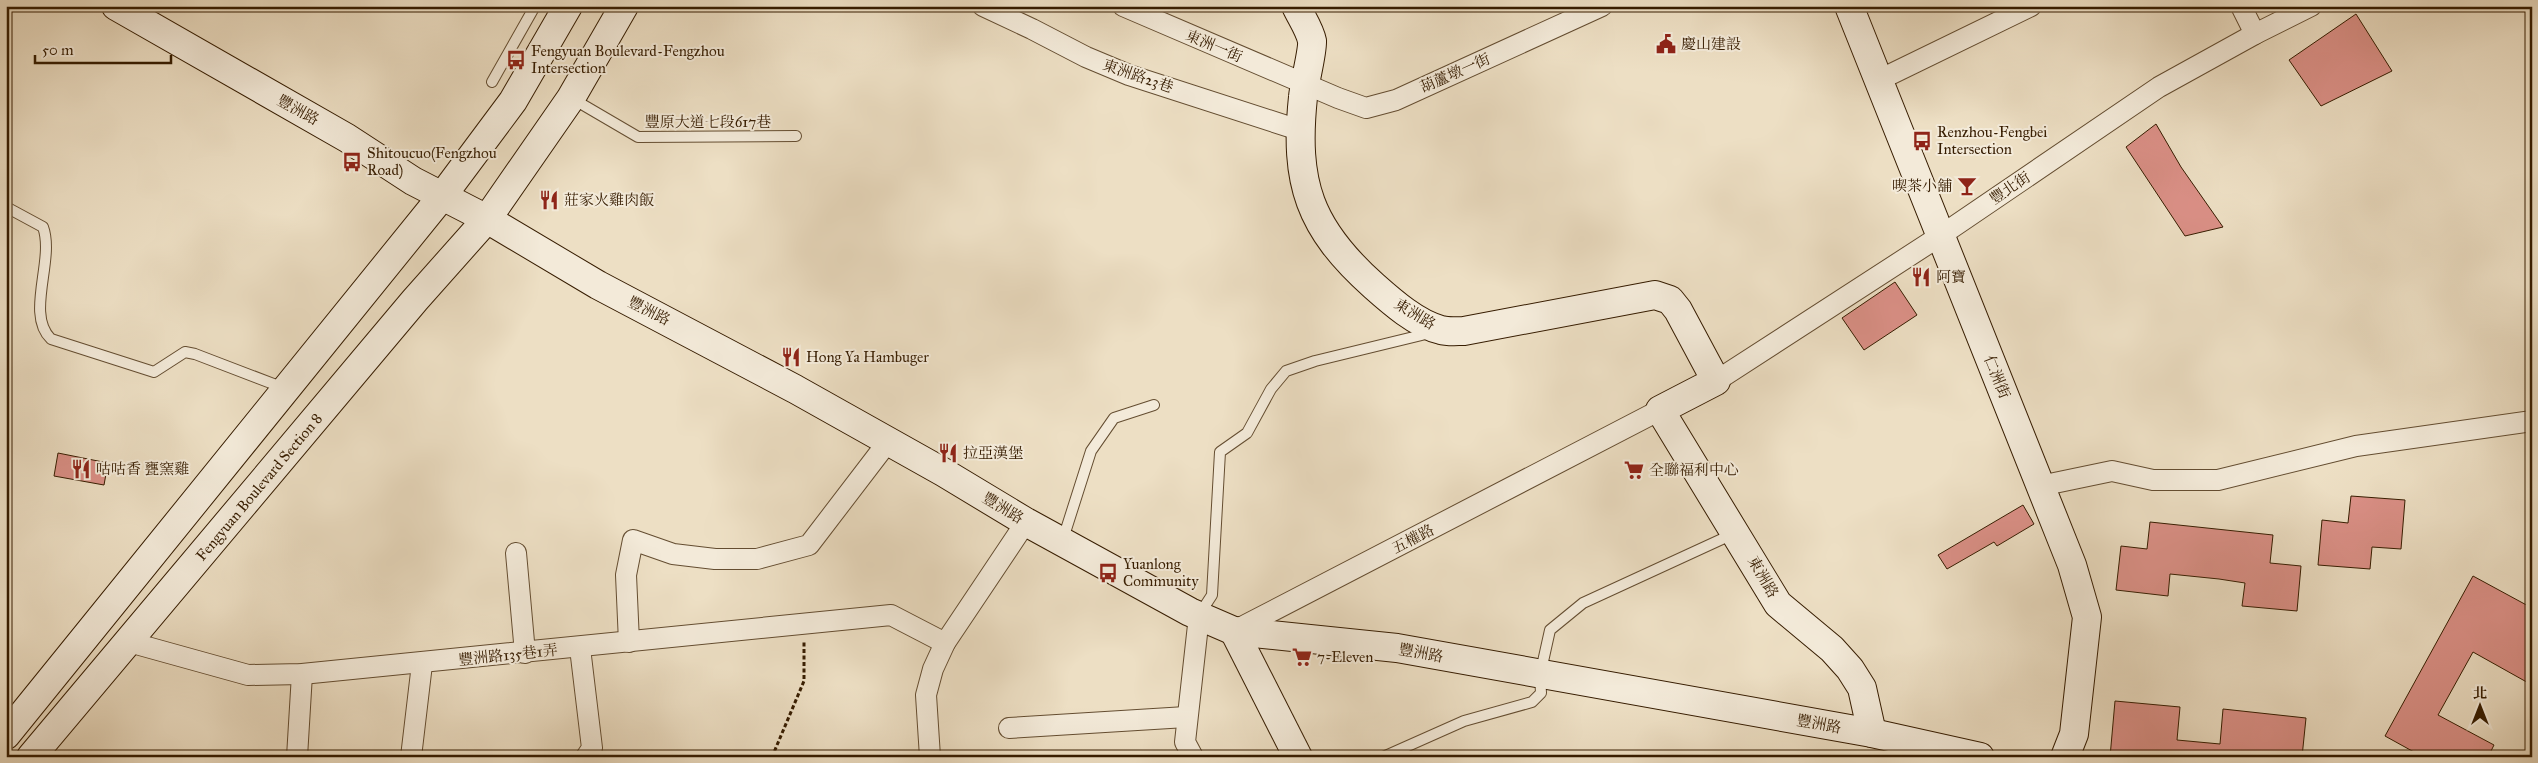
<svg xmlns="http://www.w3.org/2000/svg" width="2538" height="763" viewBox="0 0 2538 763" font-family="'IM FELL Great Primer','Noto Serif TC',serif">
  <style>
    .building { fill: #db9087; stroke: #361c00 }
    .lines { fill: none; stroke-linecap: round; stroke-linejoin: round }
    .lane-casing { stroke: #644d31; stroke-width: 12 }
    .street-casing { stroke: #644d31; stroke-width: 22 }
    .secondary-casing { stroke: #361c00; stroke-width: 30 }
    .path { stroke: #361c00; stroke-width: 3; stroke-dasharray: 4 2.5; stroke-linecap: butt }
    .lane { stroke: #f3ead9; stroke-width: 10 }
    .street { stroke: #f3ead9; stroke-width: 20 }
    .secondary { stroke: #f3ead9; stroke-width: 28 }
    .labels { text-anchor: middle; stroke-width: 4; stroke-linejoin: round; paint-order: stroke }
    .poi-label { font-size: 15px; fill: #361c00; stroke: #f3ead9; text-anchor: start }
    .street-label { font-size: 15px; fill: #361c00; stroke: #f3ead9 }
  </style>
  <rect width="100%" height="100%" fill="#eddfc4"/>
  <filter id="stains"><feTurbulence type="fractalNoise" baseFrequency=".004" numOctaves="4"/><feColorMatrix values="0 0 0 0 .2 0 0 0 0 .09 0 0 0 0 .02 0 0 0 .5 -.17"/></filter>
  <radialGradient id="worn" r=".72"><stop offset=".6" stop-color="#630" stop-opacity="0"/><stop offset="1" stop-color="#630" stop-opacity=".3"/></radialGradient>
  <g class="building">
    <polygon points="2356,14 2392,71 2321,106 2289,60"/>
    <polygon points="2156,124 2181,167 2223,227 2185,236 2126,147"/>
    <polygon points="1895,282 1917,315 1864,350 1842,318"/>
    <polygon points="58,453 108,463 104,485 54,476"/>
    <polygon points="2351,496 2405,500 2401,549 2372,547 2370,569 2318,565 2322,520 2348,523"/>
    <polygon points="2023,505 2034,524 1997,546 1994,542 1947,569 1938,555"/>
    <polygon points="2150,522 2273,535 2270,563 2301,566 2297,611 2242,606 2245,583 2219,579 2170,574 2168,596 2116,590 2121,546 2147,549"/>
    <polygon points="2473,576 2532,608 2532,685 2473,652 2438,715 2494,745 2488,757 2423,757 2385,736"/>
    <polygon points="2115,701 2180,707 2177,740 2220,744 2223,709 2306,718 2302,757 2110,757"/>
  </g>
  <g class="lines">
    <defs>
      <g id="lane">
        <polyline points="492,82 535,6"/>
        <polyline points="573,99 638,137 796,136"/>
        <path d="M 6,207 L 43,227 C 55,260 25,314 51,339 L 154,372 L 185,352 L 195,354 L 284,388"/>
        <polyline points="1063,539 1091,451 1114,418 1154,405"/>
        <polyline points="1199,615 1212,595 1220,452 1247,433 1271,389 1286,371 1315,361 1430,333"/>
        <polyline points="1383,757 1464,721 1532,702 1541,693 1540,675 1550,630 1583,603 1733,534"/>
      </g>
      <g id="street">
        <polyline points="983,6 1032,29 1086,57 1129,75 1299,130"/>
        <polyline points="1123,6 1338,98 1366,108 1396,100 1602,6"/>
        <polyline points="2241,6 2255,34"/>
        <polyline points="1879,80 2031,6"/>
        <polyline points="1716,381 1940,236 2159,87 2255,34 2311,6"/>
        <polyline points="2040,486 2112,471 2153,480 2218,480 2356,446 2532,421"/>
        <polyline points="516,553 525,653"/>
        <polyline points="1234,631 1660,410"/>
        <polyline points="129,642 248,675 302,674 891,615 945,643"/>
        <polyline points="629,642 626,575 633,540 673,554 715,559 757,559 809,545 887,443"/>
        <polyline points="580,648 592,748 586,757"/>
        <polyline points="1009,728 1186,717"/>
        <polyline points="297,757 302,674"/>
        <polyline points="411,757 422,664"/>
        <polyline points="930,757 926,695 933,669 945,643 1026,522"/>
        <polyline points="1193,757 1185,742 1199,616"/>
      </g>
      <g id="secondary">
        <polyline points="116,6 347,138 413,181 487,219 598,285 795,389 943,472 1026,522 1190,612 1234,631 1397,648 1872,733 1980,757"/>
        <path d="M 1296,6 C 1301,17 1310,30 1312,41 C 1313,51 1304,84 1303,97 C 1294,183 1309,228 1374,286 C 1392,302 1417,324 1441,330 C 1448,332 1457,331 1464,331 L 1655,295 L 1670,300 L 1678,310 L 1716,381 L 1660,410 L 1778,604 L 1832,649 L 1850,669 L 1862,688 L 1872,733"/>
        <polyline points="1849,6 2072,565 2087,617 2074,734 2065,757"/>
        <polyline points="1234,631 1298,757"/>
        <polyline points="6,735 443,195 513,101 568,6"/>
        <polyline points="31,757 415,300 487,219 571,98 624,6"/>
      </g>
    </defs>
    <use href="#lane" class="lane-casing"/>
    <use href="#street" class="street-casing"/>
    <use href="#secondary" class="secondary-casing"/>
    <polyline class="path" points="772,757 804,681 804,641"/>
    <use href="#lane" class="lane"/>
    <use href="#street" class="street"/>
    <use href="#secondary" class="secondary"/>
  </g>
  <defs>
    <symbol id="civic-bare" viewBox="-9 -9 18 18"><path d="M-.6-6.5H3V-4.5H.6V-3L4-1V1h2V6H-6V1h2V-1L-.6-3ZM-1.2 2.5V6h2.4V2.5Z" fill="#8f2418" stroke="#f3ead9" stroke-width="2.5" paint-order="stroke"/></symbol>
    <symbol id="bus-bare" viewBox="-9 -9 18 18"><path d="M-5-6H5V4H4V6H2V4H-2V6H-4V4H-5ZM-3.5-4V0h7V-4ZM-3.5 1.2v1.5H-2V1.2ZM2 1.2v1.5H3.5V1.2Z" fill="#8f2418" stroke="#f3ead9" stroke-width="2.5" paint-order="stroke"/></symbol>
    <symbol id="bar-bare" viewBox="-9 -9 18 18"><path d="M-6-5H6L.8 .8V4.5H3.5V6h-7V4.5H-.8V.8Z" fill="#8f2418" stroke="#f3ead9" stroke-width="2.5" paint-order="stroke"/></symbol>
    <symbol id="restaurant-bare" viewBox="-9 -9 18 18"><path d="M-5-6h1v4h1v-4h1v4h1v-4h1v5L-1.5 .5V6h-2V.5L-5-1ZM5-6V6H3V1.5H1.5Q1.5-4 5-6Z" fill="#8f2418" stroke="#f3ead9" stroke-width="2.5" paint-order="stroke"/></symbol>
    <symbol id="supermarket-bare" viewBox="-9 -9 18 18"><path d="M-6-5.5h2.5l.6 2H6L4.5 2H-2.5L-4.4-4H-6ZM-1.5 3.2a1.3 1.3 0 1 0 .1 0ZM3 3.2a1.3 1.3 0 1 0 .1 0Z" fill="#8f2418" stroke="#f3ead9" stroke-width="2.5" paint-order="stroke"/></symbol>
  </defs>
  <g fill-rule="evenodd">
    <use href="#civic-bare" x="1652" y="30" width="28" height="28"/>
    <use href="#bus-bare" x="502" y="46" width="28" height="28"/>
    <use href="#bus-bare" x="1908" y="127" width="28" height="28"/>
    <use href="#bus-bare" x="338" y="148" width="28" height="28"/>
    <use href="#bar-bare" x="1953" y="172" width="28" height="28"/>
    <use href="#restaurant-bare" x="535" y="186" width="28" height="28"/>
    <use href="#restaurant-bare" x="1907" y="263" width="28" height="28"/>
    <use href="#restaurant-bare" x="777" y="343" width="28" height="28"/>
    <use href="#restaurant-bare" x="934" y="439" width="28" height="28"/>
    <use href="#restaurant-bare" x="67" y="455" width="28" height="28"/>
    <use href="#supermarket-bare" x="1620" y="456" width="28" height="28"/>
    <use href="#bus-bare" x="1094" y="559" width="28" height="28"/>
    <use href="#supermarket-bare" x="1288" y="643" width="28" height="28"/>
  </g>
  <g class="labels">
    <g class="poi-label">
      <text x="1681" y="49">慶山建設</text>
      <text x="531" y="56">Fengyuan Boulevard-Fengzhou<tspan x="531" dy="17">Intersection</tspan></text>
      <text x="1937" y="137">Renzhou-Fengbei<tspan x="1937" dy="17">Intersection</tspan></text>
      <text x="367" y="158">Shitoucuo(Fengzhou<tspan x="367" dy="17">Road)</tspan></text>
      <text x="1952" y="191" text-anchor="end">喫茶小舖</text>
      <text x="564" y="205">莊家火雞肉飯</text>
      <text x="1936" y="282">阿寶</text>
      <text x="806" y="362">Hong Ya Hambuger</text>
      <text x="963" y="458">拉亞漢堡</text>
      <text x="96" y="474">咕咕香 甕窯雞</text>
      <text x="1649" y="475">全聯福利中心</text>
      <text x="1123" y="569">Yuanlong<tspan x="1123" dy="17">Community</tspan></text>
      <text x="1317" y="662">7-Eleven</text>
    </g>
    <g class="street-label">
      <text transform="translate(1214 46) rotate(23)" y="5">東洲一街</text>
      <text transform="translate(1455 73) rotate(-24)" y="5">葫蘆墩一街</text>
      <text transform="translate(1138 76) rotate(19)" y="5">東洲路23巷</text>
      <text transform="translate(298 110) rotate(29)" y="5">豐洲路</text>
      <text x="708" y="127">豐原大道七段617巷</text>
      <text transform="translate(2010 188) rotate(-34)" y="5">豐北街</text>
      <text transform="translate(649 311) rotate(27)" y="5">豐洲路</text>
      <text transform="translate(1415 314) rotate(31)" y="5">東洲路</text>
      <text transform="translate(1997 377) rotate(68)" y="5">仁洲街</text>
      <text transform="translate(259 487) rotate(-50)" y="5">Fengyuan Boulevard Section 8</text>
      <text transform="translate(1003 508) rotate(31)" y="5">豐洲路</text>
      <text transform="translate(1413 539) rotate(-27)" y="5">五權路</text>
      <text transform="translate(1763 577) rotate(60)" y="5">東洲路</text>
      <text transform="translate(1421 653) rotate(10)" y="5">豐洲路</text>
      <text transform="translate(508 655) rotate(-6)" y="5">豐洲路135巷1弄</text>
      <text transform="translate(1819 724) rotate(10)" y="5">豐洲路</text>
    </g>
  </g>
  <rect width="2538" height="763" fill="none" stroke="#eddfc4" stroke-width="25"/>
  <rect x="8" y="8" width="2523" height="748" fill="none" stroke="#361c00" stroke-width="2.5"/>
  <rect x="12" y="12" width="2513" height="738" fill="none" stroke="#361c00"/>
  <g transform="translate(2480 706)" stroke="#f3ead9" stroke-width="4" paint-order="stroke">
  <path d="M0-4L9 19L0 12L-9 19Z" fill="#361c00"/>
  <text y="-8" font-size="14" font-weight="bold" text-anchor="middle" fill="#361c00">北</text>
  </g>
  <path d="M35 55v8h136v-8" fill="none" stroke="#361c00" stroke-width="2.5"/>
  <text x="42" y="55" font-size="15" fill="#361c00" stroke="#f3ead9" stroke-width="4" paint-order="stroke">50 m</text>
  <rect width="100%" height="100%" filter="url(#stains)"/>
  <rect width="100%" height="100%" fill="url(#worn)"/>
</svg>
